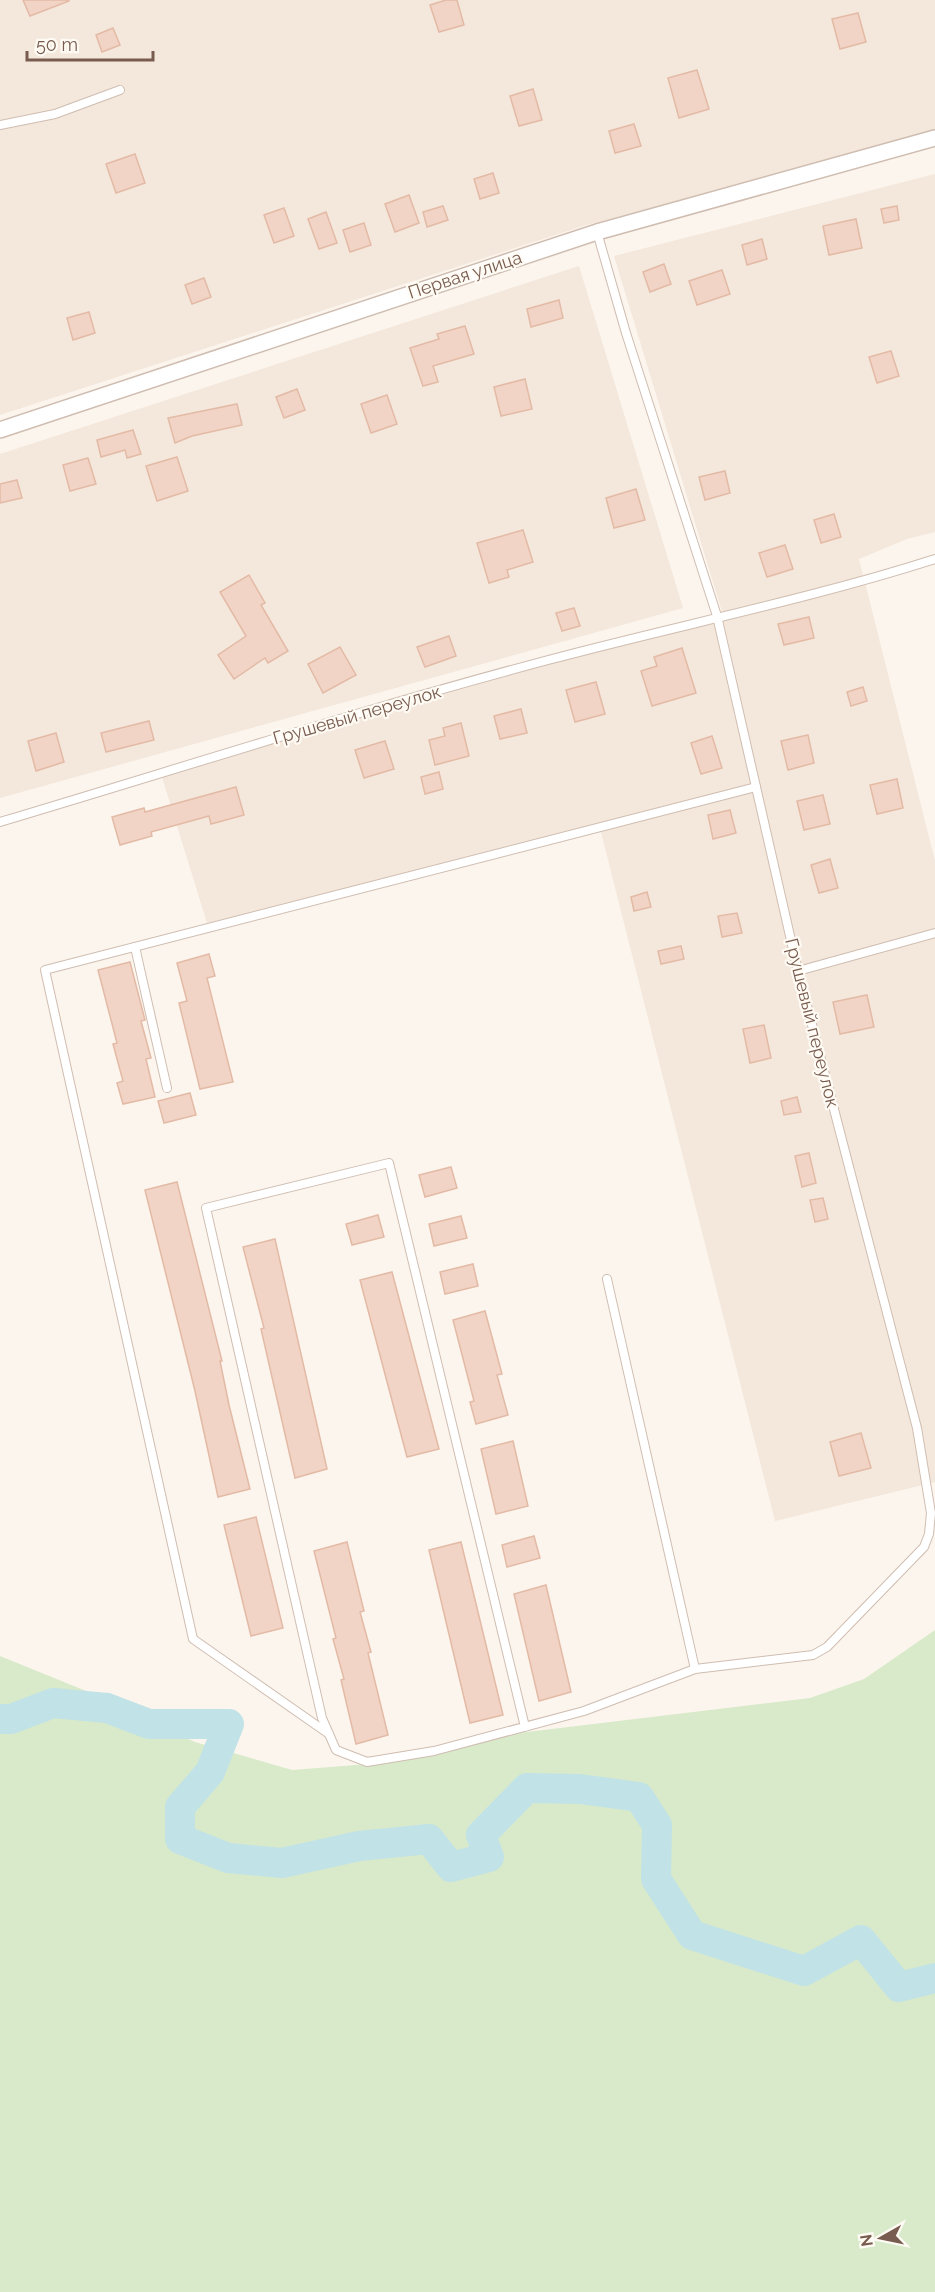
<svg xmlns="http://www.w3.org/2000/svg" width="935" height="2292" viewBox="0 0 935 2292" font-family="Raleway,sans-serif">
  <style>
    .residential { fill: #f4e7db }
    .green { fill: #d9eacb }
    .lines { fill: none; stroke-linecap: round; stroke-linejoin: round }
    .river { stroke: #c1e2e6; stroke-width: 30 }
    .building { fill: #f1d4c5; stroke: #e3baa6; stroke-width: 1.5 }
    .service-casing { stroke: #cfbdb1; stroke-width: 10 }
    .minor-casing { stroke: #cfbdb1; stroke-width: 18 }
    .service { stroke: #fff; stroke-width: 8 }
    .minor { stroke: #fff; stroke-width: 15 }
    .labels { text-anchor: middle; stroke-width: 4.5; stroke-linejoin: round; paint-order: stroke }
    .street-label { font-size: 18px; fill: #785c4f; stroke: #fefaf4 }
  </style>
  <rect width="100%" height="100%" fill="#fcf5ed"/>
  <g class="residential">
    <polygon points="0,0 935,0 935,136 586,225 0,415"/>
    <polygon points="935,174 935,532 907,539 859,559 935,861 935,1482 775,1521 601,832 207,923 161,774 723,615 614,256"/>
    <polygon points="579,266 683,608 0,798 0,454"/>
  </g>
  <polygon class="green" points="935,1630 935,2292 0,2292 0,1656 123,1706 195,1742 292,1770 394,1762 493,1736 810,1698 864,1679"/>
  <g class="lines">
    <polyline class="river" points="0,1719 11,1719 53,1703 107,1708 149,1724 229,1724 210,1772 180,1807 180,1839 228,1858 282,1863 359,1846 429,1839 451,1867 489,1857 481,1835 527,1788 580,1789 639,1797 657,1825 656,1879 692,1935 804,1971 861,1940 899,1987 935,1978"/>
  </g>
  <g class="building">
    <polygon points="23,0 69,0 69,1 30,16"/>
    <polygon points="446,0 457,0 464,25 439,32 430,5"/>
    <polygon points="858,13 866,42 840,49 832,19"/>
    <polygon points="113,28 120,45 102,52 96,35"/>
    <polygon points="697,70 709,109 679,118 668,78"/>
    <polygon points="533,89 542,120 519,126 510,96"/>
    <polygon points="634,124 641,146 615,153 609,131"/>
    <polygon points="135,154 145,183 116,193 106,164"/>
    <polygon points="493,173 499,193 480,199 474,179"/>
    <polygon points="409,195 419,223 395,232 385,204"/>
    <polygon points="443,206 448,220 427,227 423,212"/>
    <polygon points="897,206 899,220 884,223 881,209"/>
    <polygon points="284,208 294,236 274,243 264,215"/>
    <polygon points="326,212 337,243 319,249 308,219"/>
    <polygon points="856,219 862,248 829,255 823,226"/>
    <polygon points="364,223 371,245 350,252 343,230"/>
    <polygon points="762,239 767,259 747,265 742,245"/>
    <polygon points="664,264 671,284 650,292 643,272"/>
    <polygon points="722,270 730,294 697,305 689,281"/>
    <polygon points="204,278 211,297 192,304 185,285"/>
    <polygon points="559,300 563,318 531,327 527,309"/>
    <polygon points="89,312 95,333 73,340 67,318"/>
    <polygon points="465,326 474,354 433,366 438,382 423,386 410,348 439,339 437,334"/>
    <polygon points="891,351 899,376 877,383 869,357"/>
    <polygon points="525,379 532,409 501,416 494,387"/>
    <polygon points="297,389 305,410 284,418 276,397"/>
    <polygon points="387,395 397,424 371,433 361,404"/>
    <polygon points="237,404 242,425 192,436 175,443 168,418"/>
    <polygon points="133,430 141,454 127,458 125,450 101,457 97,440"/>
    <polygon points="177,457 188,491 157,501 146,466"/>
    <polygon points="88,458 96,484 70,491 63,465"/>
    <polygon points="725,471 730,493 705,500 699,477"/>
    <polygon points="17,480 22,498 0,503 0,484"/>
    <polygon points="636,489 645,520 614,528 606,498"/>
    <polygon points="834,514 841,537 821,543 814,520"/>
    <polygon points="523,530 533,562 507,570 509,577 489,583 477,543"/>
    <polygon points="785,545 793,569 767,577 759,553"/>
    <polygon points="249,575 265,603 261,605 288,651 268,663 265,658 234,679 218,655 246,636 220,592"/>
    <polygon points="574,608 580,626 562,631 556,613"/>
    <polygon points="809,617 814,638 784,645 778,624"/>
    <polygon points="449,636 456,656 425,667 417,647"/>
    <polygon points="340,647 356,675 323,693 308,664"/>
    <polygon points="682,648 696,693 652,706 641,671 657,666 654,657"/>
    <polygon points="596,682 605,714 575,722 566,690"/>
    <polygon points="863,687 867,701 851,706 847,692"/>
    <polygon points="521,709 527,733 500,739 494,716"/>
    <polygon points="149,721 154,740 106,752 101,733"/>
    <polygon points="461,723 469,756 435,765 429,740 445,736 443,728"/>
    <polygon points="56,733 64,762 36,771 28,741"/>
    <polygon points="808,735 814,763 788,770 781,741"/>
    <polygon points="712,736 722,768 701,774 691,743"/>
    <polygon points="385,741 394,769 364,778 355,750"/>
    <polygon points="439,772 443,789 425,794 421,777"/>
    <polygon points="897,779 903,808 877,814 870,785"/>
    <polygon points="236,787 244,815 211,824 209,816 151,832 152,836 120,845 112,817 144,808 145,812"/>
    <polygon points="823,795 830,824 804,830 797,801"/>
    <polygon points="730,810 736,833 713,839 708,815"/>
    <polygon points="830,859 838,888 819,893 811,865"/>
    <polygon points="647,892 651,907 634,911 631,897"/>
    <polygon points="737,913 742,933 722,937 718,916"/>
    <polygon points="681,946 684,959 661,964 658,951"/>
    <polygon points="209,954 215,976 207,978 233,1082 200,1089 179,1003 187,1001 177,963"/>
    <polygon points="130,962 145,1020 141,1021 151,1058 146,1059 155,1097 123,1104 117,1083 123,1081 113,1044 117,1043 98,970"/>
    <polygon points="867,995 874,1027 840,1034 833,1002"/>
    <polygon points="764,1025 771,1058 750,1063 743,1029"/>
    <polygon points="190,1093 196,1115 164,1123 158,1101"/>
    <polygon points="797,1097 801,1112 784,1115 781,1101"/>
    <polygon points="809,1153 816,1183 802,1187 795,1156"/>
    <polygon points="451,1167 457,1188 425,1197 419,1175"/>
    <polygon points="177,1182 222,1361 220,1361 229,1405 250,1489 218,1497 195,1391 145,1190"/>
    <polygon points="823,1198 828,1219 815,1222 810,1200"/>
    <polygon points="378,1215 384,1237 352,1245 346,1224"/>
    <polygon points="461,1216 467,1238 434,1246 429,1224"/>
    <polygon points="275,1239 327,1469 295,1478 261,1329 264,1328 243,1247"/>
    <polygon points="473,1264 478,1286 445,1294 440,1272"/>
    <polygon points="392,1272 439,1449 407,1457 360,1280"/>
    <polygon points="485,1311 502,1374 497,1375 508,1415 476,1424 470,1402 474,1401 453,1320"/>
    <polygon points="861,1433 871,1468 839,1476 830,1442"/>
    <polygon points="513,1441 528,1506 496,1514 481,1449"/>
    <polygon points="256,1517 283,1628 251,1636 224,1525"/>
    <polygon points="534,1536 540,1558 507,1567 502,1545"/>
    <polygon points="347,1542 364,1611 360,1612 371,1652 368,1653 388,1735 356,1744 341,1680 344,1679 333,1639 336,1638 314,1551"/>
    <polygon points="461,1542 503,1715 470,1723 429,1550"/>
    <polygon points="546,1585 571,1692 539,1701 514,1594"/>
  </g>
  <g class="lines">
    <defs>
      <g id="service">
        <polyline points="0,125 55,114 120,90"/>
        <path d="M 0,822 C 184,767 367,708 552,659 C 680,625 810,599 935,559"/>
        <polyline points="135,947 167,1088"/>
        <polyline points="798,971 935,933"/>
        <polyline points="607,1279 695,1669"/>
        <polyline points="525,1727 389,1163 206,1208 322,1718 336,1750 367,1762 434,1751 584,1711 695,1669 813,1655 827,1647 924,1547 929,1534 931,1513 917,1428 798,971 717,616 626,333 597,232"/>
        <polyline points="329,1734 193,1639 45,970 756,787"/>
      </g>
      <polyline id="minor" points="0,430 597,232 935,138"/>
    </defs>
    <use href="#service" class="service-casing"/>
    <use href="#minor" class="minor-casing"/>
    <use href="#service" class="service"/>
    <use href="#minor" class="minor"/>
  </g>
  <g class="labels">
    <g class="street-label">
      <text transform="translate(465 275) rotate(-18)" y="6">Первая улица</text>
      <text transform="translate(357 715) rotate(-16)" y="6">Грушевый переулок</text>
      <text transform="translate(812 1023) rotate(76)" y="6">Грушевый переулок</text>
    </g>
  </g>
  <g transform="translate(881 2238) rotate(261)" stroke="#fefaf4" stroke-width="4.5" paint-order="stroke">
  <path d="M0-4.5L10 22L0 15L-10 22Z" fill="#785c4f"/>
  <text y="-9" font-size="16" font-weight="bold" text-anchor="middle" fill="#785c4f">N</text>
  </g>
  <path d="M27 51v9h126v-9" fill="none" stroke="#785c4f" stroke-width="3"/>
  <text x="36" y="51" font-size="18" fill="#785c4f" stroke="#fefaf4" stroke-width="4.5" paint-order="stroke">50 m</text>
</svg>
